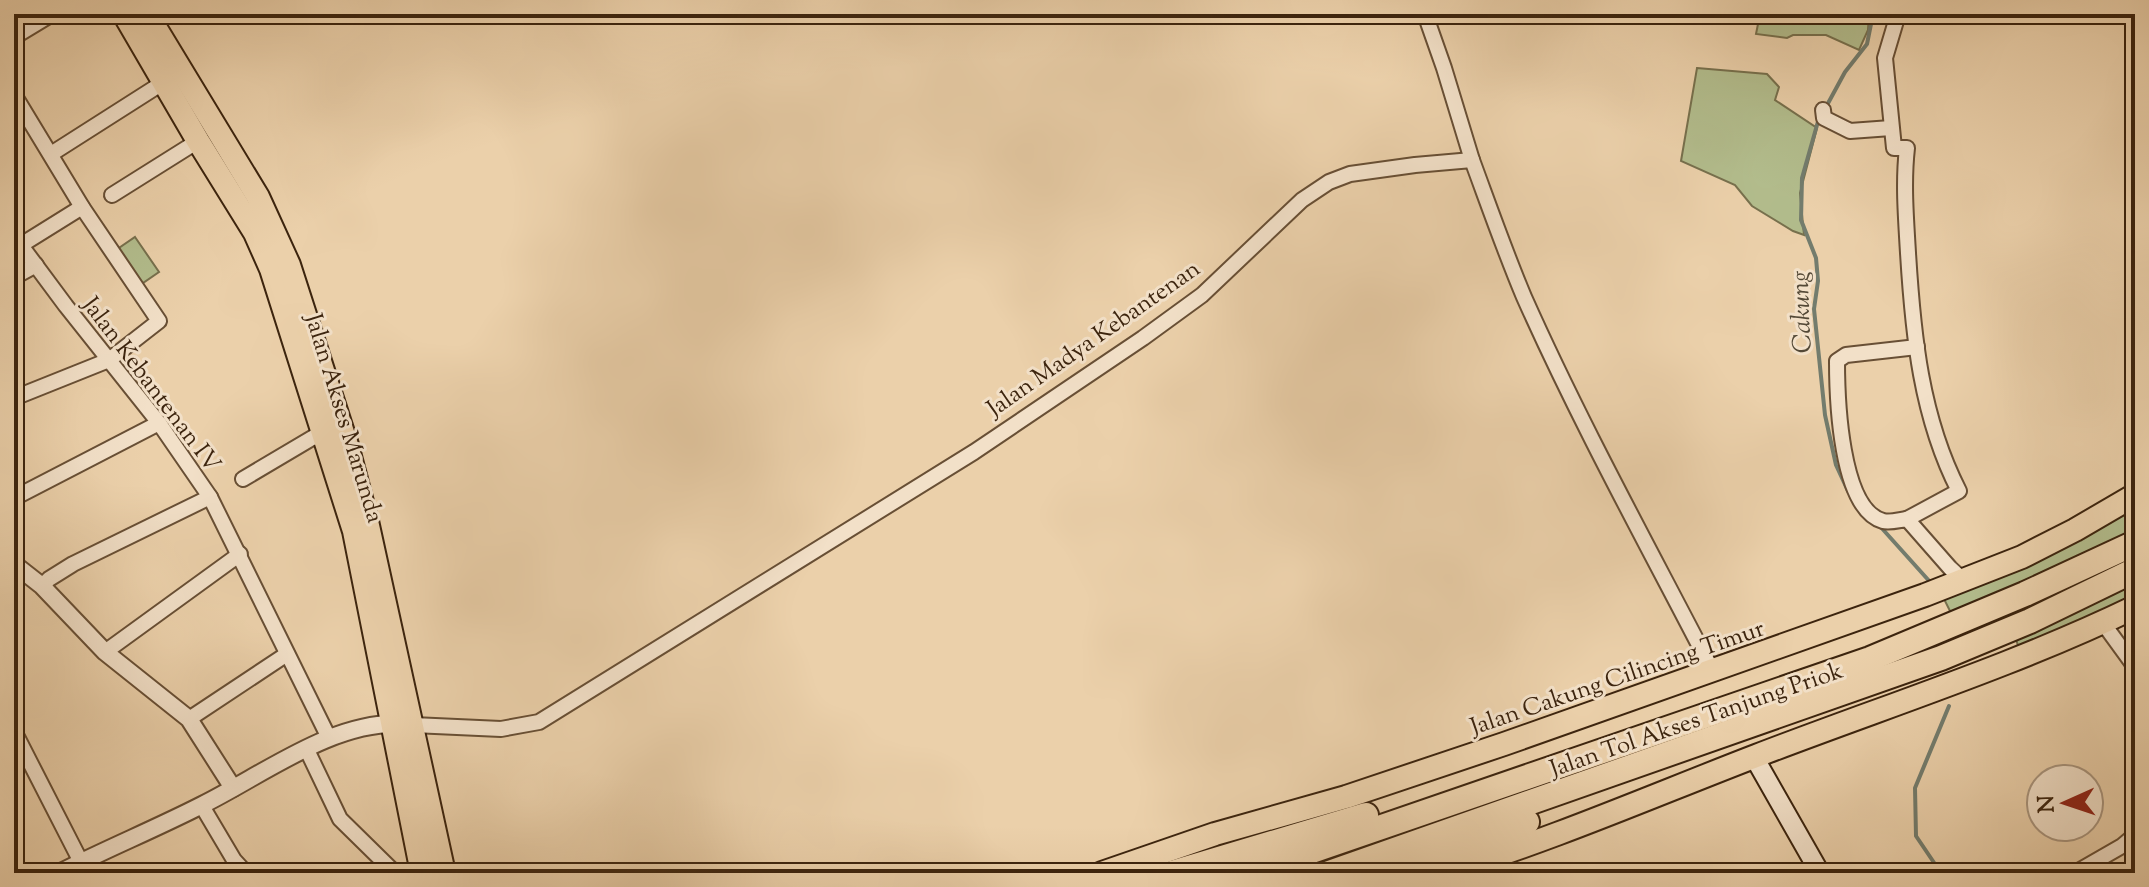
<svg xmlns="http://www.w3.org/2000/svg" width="2149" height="887" viewBox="0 0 2149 887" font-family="'Sorts Mill Goudy',serif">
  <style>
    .green { fill: #b2bc8c; stroke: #77704d; stroke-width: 2 }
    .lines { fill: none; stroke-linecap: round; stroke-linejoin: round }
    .stream { stroke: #737c6d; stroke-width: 4 }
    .minor-casing { stroke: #684f35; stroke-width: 18 }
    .tertiary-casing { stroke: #684f35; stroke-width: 20 }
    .secondary-casing { stroke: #3c240e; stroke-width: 22 }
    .primary-casing { stroke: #3c240e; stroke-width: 26 }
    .trunk-casing { stroke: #3c240e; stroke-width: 26 }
    .motorway-casing { stroke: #3c240e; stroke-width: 28 }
    .minor { stroke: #f2e0c8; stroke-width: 14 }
    .tertiary { stroke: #f2e0c8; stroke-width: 16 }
    .secondary { stroke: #f2e0c8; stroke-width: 18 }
    .primary { stroke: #ebd0aa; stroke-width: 22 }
    .trunk { stroke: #ebd0aa; stroke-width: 22 }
    .motorway { stroke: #ebd0aa; stroke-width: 24 }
    .labels { text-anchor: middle; stroke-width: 6; stroke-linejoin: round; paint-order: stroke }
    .street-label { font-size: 24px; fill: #3c240e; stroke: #f2e0c8 }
    .water-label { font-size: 26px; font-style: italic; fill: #534836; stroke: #f2e0c8 }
  </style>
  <rect width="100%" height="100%" fill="#ebd0aa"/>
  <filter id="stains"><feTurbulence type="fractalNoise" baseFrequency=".0025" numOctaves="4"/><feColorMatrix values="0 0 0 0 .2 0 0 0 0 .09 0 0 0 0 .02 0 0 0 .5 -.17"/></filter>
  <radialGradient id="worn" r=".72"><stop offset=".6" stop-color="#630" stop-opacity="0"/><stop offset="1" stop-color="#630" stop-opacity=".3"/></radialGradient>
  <g class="green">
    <polygon points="1791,14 1869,14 1868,30 1859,50 1826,35 1793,35 1787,38 1756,34 1758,24"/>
    <polygon points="1697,68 1767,74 1779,87 1775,100 1817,128 1800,193 1804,235 1793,231 1752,206 1735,185 1681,161"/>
    <polygon points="135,237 159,272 140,285 116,250"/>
    <polygon points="2135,495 2135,543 1953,617 1943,597"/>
    <polygon points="2135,570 2135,607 2022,657 2012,628"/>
  </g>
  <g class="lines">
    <g class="stream">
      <polyline points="1826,107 1845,72 1867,44 1873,14"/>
      <polyline points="1819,118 1802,178 1801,220 1816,258 1818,281 1814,309 1825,415 1836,465 1848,491"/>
      <polyline points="1878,524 1931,583"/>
      <polyline points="1941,873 1916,836 1915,788 1949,706"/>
    </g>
    <defs>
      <g id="minor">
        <polyline points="1425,14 1444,68 1472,160"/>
        <path d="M 1895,14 L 1896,21 L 1885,58 L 1894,148 L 1907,148 C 1903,183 1906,218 1908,253 C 1913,335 1921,417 1959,491 L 1907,519"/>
        <polyline points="14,37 52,14"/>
        <polyline points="1823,110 1824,118 1850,131 1891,128"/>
        <polyline points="51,154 164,82"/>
        <polyline points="112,195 198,141"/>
        <polyline points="14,236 66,306 159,423 210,497 329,738"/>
        <polyline points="21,245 82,207"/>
        <polyline points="14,277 36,265"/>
        <path d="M 1917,347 L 1846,355 L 1837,361 C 1837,397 1840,509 1883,521 C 1890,523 1899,520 1907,519 L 1950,568 L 1963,580"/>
        <polyline points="14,398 109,360 159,321 82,207 16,98"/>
        <polyline points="243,479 324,431"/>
        <polyline points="14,498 159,423"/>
        <polyline points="42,586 49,579 73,564 210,497"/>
        <polyline points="2103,623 2135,667"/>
        <polyline points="105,652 240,554"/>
        <polyline points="189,719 287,654"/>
        <path d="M 413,725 L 501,729 L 539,722 L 974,452 L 1143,338 L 1202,295 L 1302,200 L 1329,182 L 1350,174 L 1415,165 L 1472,160 C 1489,206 1505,252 1524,297 C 1581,425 1649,548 1713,672"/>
        <polyline points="14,731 81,862"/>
        <polyline points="307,750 340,819 395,873"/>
        <polyline points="202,806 234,860 246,873"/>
        <polyline points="2075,873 2122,846 2135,835"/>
      </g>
      <g id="tertiary">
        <polyline points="14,564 42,586 105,652 189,719 233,788"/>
        <path d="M 59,873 C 106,849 155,829 202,805 C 263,775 333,720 403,724"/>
      </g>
      <polyline id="secondary" points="1754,757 1820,873"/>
      <g id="primary">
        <polyline points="124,14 198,141 255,233 271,269 354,531 422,873"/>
        <polyline points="147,14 258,197 289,265 347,445 367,521 444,873"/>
      </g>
      <g id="trunk">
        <polyline points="1102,873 1215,834 1346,797 1504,744 1925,595 2022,557 2075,530 2135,495"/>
        <path d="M 1442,873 C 1549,841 1652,796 1756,756 C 1883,707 2013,666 2135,607"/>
      </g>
      <g id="motorway">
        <polyline points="1172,873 1366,815"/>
        <polyline points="1248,873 1870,659 2025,594 2135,543"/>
        <polyline points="1329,873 1941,658 2030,621 2135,570"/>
        <polyline points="1389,873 1527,822"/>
      </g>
    </defs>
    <use href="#minor" class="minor-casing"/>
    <use href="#tertiary" class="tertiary-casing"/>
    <use href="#secondary" class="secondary-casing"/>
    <use href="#primary" class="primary-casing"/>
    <use href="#trunk" class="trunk-casing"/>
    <use href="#motorway" class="motorway-casing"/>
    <use href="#minor" class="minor"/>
    <use href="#tertiary" class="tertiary"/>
    <use href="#secondary" class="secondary"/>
    <use href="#primary" class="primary"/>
    <use href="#trunk" class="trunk"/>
    <use href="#motorway" class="motorway"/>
  </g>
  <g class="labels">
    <g class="street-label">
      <text transform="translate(1093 338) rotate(-35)" y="8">Jalan Madya Kebantenan</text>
      <text transform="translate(152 384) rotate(53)" y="8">Jalan Kebantenan IV</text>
      <text transform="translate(345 418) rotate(73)" y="8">Jalan Akses Marunda</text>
      <text transform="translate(1617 677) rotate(-19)" y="8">Jalan Cakung Cilincing Timur</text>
      <text transform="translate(1696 719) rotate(-19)" y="8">Jalan Tol Akses Tanjung Priok</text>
    </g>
    <g class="water-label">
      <text transform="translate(1800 312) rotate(-92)" y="9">Cakung</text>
    </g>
  </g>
  <rect width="2149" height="887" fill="none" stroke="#ebd0aa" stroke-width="48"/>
  <rect x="16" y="16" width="2117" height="855" fill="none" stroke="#3c240e" stroke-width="4"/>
  <rect x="24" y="24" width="2101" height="839" fill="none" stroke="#3c240e" stroke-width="2"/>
  <g transform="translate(2065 803) rotate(267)"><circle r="38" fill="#f2e0c8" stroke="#a9957e" stroke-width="2"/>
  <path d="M0-6L14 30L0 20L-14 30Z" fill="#8f2418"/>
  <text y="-12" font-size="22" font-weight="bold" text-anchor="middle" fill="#3c240e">N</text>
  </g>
  <rect width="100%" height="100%" filter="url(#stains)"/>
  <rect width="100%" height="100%" fill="url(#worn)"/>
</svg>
